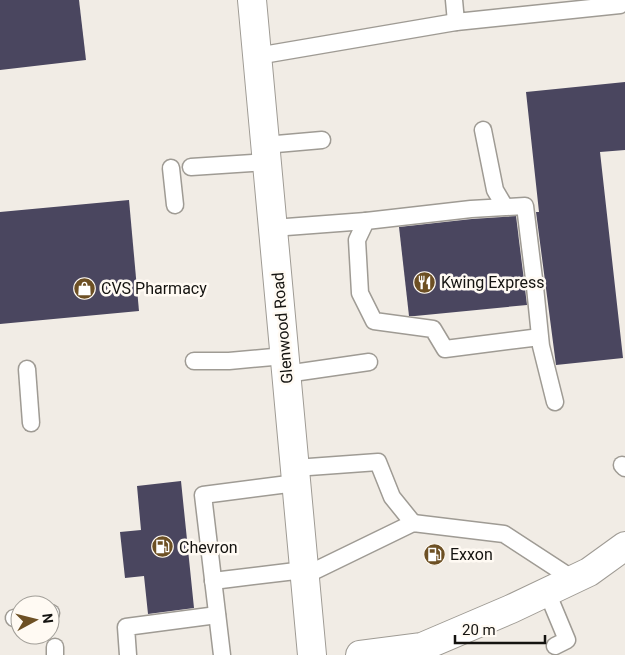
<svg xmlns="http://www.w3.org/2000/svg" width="625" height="655" viewBox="0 0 625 655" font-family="Roboto,sans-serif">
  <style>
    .building { fill: #4a465f }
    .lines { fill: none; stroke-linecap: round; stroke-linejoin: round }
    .lane-casing { stroke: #9f9b94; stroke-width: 19 }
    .secondary-casing { stroke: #9f9b94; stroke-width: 30 }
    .lane { stroke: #fff; stroke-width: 16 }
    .secondary { stroke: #fff; stroke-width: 28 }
    .labels { text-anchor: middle; stroke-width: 5; stroke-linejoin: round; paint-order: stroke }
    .poi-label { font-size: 16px; fill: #141310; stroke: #fffaf3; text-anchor: start }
    .street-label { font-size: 16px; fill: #141310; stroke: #fffaf3 }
  </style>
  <rect width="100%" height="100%" fill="#f1ece5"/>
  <g class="building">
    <polygon points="0,0 79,0 86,60 0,70"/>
    <polygon points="625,82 625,150 600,152 623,358 556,365 536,212 539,212 526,92"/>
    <polygon points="129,200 139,311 0,324 0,212"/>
    <polygon points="516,216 527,305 415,316 409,316 399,227 472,219"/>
    <polygon points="181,481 194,608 148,614 144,576 125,578 120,532 141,530 137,486"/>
  </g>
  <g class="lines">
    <defs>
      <g id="lane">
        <polyline points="454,0 456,22 620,5"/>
        <polyline points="257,56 456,22"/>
        <polyline points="483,130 495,190 505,207"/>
        <polyline points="265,145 322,140"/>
        <polyline points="191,167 267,162"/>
        <polyline points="171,168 175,205"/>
        <polyline points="273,228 366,221"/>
        <polyline points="540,337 445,349 433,329 374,321 360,293 357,240 366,221 471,209 525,206 535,287 541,346 555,402"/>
        <polyline points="194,361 229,361 284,356"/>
        <polyline points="27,369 31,423"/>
        <polyline points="286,374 369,362"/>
        <polyline points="622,465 625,468"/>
        <polyline points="295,468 378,462 392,497 413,523"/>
        <polyline points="304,576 413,523 504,534 573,579"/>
        <polyline points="213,581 304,570"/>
        <polyline points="547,592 567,640 555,646"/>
        <polyline points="50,613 51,613"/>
        <polyline points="14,618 20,617"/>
        <polyline points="55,647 55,655"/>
        <polyline points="128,655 126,627 217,615"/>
        <polyline points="222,655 203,495 296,483"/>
      </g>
      <g id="secondary">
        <polyline points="252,0 312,655"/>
        <polyline points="360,655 422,647 511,609 589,572 625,546"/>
      </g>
    </defs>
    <use href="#lane" class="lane-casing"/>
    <use href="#secondary" class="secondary-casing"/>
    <use href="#lane" class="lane"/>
    <use href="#secondary" class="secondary"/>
  </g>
  <defs>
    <symbol id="restaurant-disc" viewBox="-11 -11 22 22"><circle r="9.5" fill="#6d5024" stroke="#fffaf3"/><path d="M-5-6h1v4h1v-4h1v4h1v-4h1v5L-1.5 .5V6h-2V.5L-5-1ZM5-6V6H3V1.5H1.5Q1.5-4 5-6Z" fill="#fff"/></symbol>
    <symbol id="shop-disc" viewBox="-11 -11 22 22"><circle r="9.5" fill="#6d5024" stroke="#fffaf3"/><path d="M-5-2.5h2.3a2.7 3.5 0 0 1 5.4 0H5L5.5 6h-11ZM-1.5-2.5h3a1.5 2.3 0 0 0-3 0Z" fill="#fff"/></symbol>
    <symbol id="fuel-disc" viewBox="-11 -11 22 22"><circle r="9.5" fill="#6d5024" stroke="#fffaf3"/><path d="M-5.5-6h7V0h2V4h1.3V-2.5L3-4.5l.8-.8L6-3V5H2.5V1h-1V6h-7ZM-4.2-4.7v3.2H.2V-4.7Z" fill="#fff"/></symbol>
  </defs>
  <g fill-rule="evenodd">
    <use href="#restaurant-disc" x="412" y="270" width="25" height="25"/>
    <use href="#shop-disc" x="72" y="276" width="25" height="25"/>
    <use href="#fuel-disc" x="150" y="534" width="25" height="25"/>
    <use href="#fuel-disc" x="422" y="542" width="25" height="25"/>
  </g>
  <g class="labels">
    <g class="poi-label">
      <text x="441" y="288">Kwing Express</text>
      <text x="101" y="294">CVS Pharmacy</text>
      <text x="179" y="553">Chevron</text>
      <text x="450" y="560">Exxon</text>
    </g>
    <g class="street-label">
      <text transform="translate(282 328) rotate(-95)" y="6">Glenwood Road</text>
    </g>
  </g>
  <g transform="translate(35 620) rotate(83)"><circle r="24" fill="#fffaf3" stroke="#a19e98"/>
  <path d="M0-4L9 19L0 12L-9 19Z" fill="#6d5024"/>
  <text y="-8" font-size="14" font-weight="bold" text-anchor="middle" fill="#141310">N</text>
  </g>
  <path d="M455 635v8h90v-8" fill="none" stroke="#141310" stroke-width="2.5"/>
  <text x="462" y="635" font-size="15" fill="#141310" stroke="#fffaf3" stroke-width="4" paint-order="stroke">20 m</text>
</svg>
